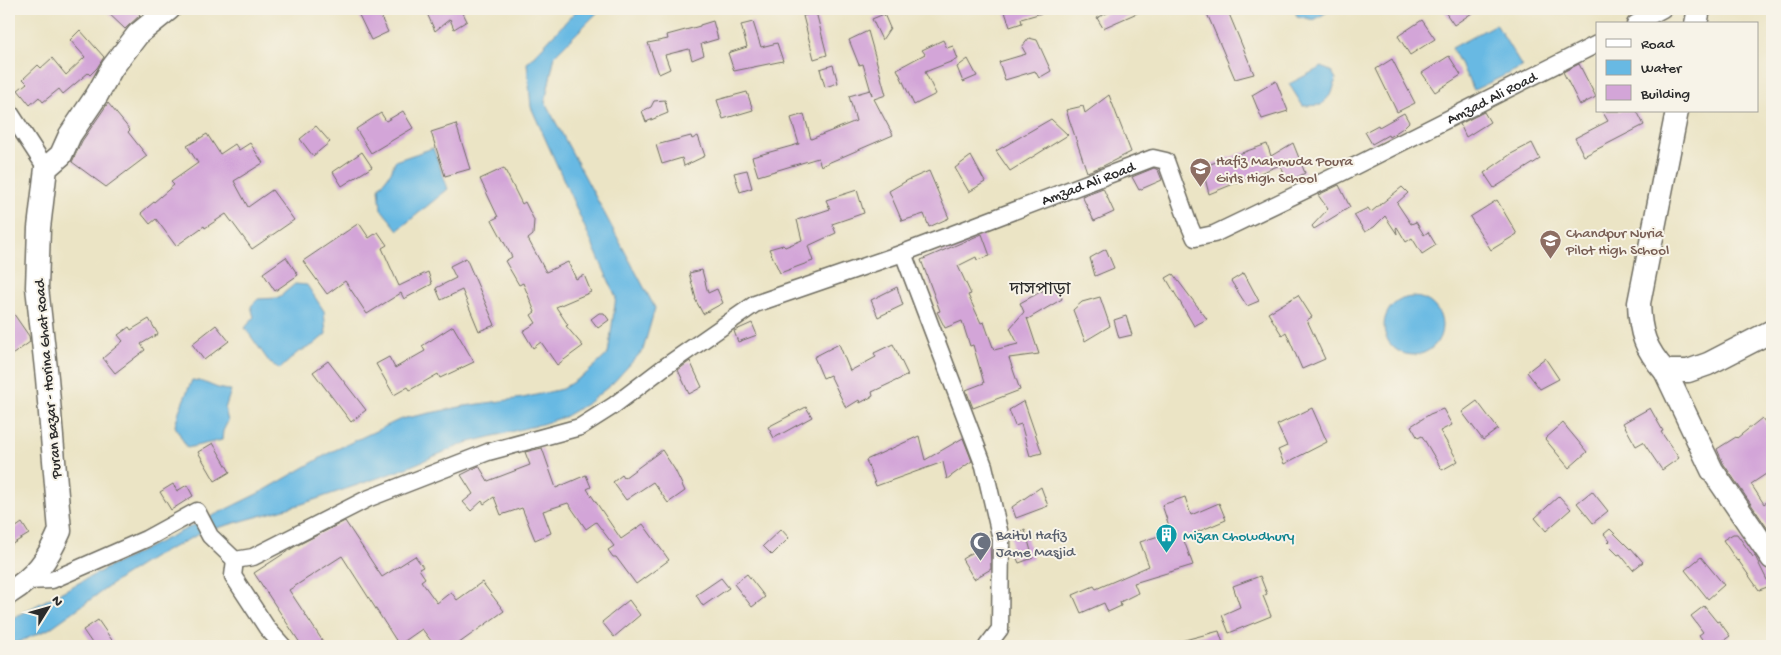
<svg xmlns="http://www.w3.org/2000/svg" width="1781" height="655" viewBox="0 0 1781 655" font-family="'Gochi Hand','Noto Sans Bengali',sans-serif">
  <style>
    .water { fill: #68b9e3; stroke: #4a7287 }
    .building { fill: #d3a5d8 }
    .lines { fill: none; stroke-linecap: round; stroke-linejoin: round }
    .street-casing { stroke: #6e6c61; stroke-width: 19 }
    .secondary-casing { stroke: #6e6c61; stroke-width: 25 }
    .street { stroke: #fff; stroke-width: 16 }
    .secondary { stroke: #fff; stroke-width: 22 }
    .labels { text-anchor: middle; stroke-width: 4; stroke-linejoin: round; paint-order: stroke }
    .street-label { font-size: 15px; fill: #2b2b2b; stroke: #f7f3e8 }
    .education-label { font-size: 15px; fill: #785e54; stroke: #f7f3e8; text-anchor: start }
    .worship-label { font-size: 15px; fill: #5b616d; stroke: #f7f3e8; text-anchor: start }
    .culture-label { font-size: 15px; fill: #0d838f; stroke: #f7f3e8; text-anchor: start }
    .quarter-label { font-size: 18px; fill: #2b2b2b; stroke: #f7f3e8 }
  </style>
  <rect width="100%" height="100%" fill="#f7f3e8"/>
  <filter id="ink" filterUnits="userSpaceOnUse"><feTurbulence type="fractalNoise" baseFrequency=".02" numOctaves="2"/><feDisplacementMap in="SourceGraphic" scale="10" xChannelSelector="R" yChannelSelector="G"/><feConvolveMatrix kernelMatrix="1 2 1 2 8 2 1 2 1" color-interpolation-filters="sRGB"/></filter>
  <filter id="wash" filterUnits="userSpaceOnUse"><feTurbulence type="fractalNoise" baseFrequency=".0096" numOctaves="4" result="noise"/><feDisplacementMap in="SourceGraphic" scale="20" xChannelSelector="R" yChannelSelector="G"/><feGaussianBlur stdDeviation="1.12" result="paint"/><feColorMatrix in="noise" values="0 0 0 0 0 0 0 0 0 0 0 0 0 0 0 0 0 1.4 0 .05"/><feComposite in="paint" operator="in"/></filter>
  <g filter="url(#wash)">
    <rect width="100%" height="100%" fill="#ebe4c5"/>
    <g class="water">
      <polygon points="582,9 604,9 600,10 555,55 545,102 655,308 643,350 613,383 588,403 564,417 542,424 466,443 401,470 302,504 203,532 152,558 122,577 49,629 9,646 9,620 105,569 265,490 331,452 401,419 465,406 523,398 562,389 587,373 608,354 616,297 531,107 527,63 575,12"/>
      <polygon points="1294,9 1332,9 1314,20 1297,16"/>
      <polygon points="1496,24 1522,67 1474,90 1452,48"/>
      <polygon points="1322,67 1332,72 1336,79 1332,93 1321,105 1303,106 1289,84"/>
      <polygon points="433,148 448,189 398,230 381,209 379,188 391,172 395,161"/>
      <polygon points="295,284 307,285 324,311 326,334 313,345 297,353 280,369 270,363 245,328 254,317 251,306 258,299 278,298"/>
      <circle cx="1413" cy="326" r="29"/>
      <path d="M 192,380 C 208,381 214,390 231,390 L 225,409 L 228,421 L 223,431 L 222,440 L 187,448 L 175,426 L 179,411 Z"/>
    </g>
    <g id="blocks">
      <g class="building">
        <polygon points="104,9 134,9 140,15 125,29"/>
        <polygon points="356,9 377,9 388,32 371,40"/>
        <polygon points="425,9 465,9 462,11 467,21 454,29 450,19 435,31"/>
        <polygon points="1004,9 1044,9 1045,12 1021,19 1022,23 1010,27"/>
        <polygon points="1115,9 1146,9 1103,28 1097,18"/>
        <polygon points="1205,9 1227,9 1254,74 1235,79"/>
        <polygon points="1443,9 1478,9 1454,25"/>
        <polygon points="816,12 827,55 814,59 803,16"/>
        <polygon points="884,14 890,28 882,40 872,19"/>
        <polygon points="1422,20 1435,39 1410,55 1398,36"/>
        <polygon points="713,21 718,39 701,44 704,55 692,60 689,49 665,55 670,69 659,74 648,43 668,39 667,35 700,26 700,25"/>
        <polygon points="753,22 761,47 777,43 783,61 734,71 728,53 747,47 741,25"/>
        <polygon points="80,30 104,57 97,68 90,75 88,73 63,94 59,89 43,102 39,97 30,105 18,90 27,83 23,79 38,65 41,68 52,58 66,75 85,57 70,40"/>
        <polygon points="868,31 886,95 874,99 893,135 821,166 818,158 758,176 752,157 799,144 791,118 804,114 811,139 856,121 849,96 870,90 872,95 863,64 859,65 849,40"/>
        <polygon points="1029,38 1037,40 1051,71 1039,78 1035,71 1005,80 999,62 1026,54 1022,47"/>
        <polygon points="943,40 947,48 953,46 958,59 925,72 936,94 914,105 897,69 925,54 922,50"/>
        <polygon points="1449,56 1461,75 1435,92 1422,73"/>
        <polygon points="968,59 977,76 963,82 957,67"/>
        <polygon points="1392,59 1415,103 1397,112 1376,69"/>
        <polygon points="1579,64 1596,97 1580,105 1563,72"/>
        <polygon points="833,65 838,83 825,87 820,69"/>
        <polygon points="1276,81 1288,111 1262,119 1252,95"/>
        <polygon points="747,92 753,110 723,119 717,100"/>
        <polygon points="1109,95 1131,152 1103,166 1087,172 1066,110 1083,106 1085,113"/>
        <polygon points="665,100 668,113 646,122 642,111 651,107 654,101"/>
        <polygon points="108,103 130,130 128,132 147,156 106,187 72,162 82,141"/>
        <polygon points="403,111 413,128 371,153 356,129 381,113 386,121"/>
        <polygon points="1602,111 1637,111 1644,125 1584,156 1575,138 1608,121"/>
        <polygon points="1484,112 1490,122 1466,137 1460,124"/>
        <polygon points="1404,113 1409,122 1403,128 1389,137 1388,135 1372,144 1365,132 1378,125 1379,127"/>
        <polygon points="1051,119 1068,135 1010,171 996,151"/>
        <polygon points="456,124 470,169 445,176 431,132"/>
        <polygon points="316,126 330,142 313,156 300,139"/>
        <polygon points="207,134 220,154 235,144 239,150 250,143 263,163 234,181 248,207 272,190 294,220 252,249 226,214 205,228 204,226 176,246 156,219 150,224 141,213 174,185 171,182 198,163 187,146"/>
        <polygon points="691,136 692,139 698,136 705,156 684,166 682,158 662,164 656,145"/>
        <polygon points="1293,143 1305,173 1288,182 1280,165 1209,194 1202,167 1267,144 1271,156"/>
        <polygon points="1532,143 1540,159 1494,188 1484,173 1511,154"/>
        <polygon points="362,152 372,167 342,186 333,172"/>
        <polygon points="971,156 985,182 969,192 955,168"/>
        <polygon points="504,168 522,204 525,202 534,220 533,235 528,239 546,272 568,262 576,279 584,275 591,292 556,307 568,325 566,326 583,346 557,365 541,342 533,348 523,331 536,323 531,315 535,312 523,283 519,285 505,261 512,257 492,220 498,217 480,179"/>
        <polygon points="1154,168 1158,170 1162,180 1139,190 1132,177"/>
        <polygon points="747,170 752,188 740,192 734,173"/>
        <polygon points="929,171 949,218 929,227 924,214 902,221 889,191 908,180"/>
        <polygon points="1339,185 1350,207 1314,229 1312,226 1328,209 1318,195"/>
        <polygon points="1402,187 1408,193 1397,203 1411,224 1416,222 1424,235 1428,232 1436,245 1422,254 1412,238 1406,242 1397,227 1396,228 1397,234 1385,216 1374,227 1365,232 1354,215 1368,208 1371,212"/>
        <polygon points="1103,188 1114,212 1094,221 1082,196"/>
        <polygon points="857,190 864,213 832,224 836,233 808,246 813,261 780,273 769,249 783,245 785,247 802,240 797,220 830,209 826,200"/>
        <polygon points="1497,200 1517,234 1491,250 1470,217"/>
        <polygon points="359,223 369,238 378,232 387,245 382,248 399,286 428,272 432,284 404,299 401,293 367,314 345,281 327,294 303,261"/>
        <polygon points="982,234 990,256 977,260 976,257 958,266 971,294 968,295 981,323 984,322 994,350 1018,344 1010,328 1024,312 1020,303 1057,283 1062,299 1028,319 1027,318 1039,354 1009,358 1020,390 973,408 966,390 984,383 973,345 970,346 962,321 945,328 937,312 940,311 921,260"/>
        <polygon points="1106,249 1114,268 1095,276 1090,258"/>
        <polygon points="286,257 298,275 275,291 263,273"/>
        <polygon points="466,258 495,325 479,331 462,290 441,300 436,288 456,278 450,266"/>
        <polygon points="702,270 708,293 717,289 723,303 703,314 695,299 696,299 689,273"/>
        <polygon points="1244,273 1259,301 1247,306 1231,281"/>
        <polygon points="1173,274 1207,319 1194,326 1166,278"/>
        <polygon points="897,287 903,305 878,317 871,300"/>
        <polygon points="1298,295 1312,317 1307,320 1325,359 1302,369 1286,332 1282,335 1268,313"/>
        <polygon points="1100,297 1110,326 1085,341 1073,310 1082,302"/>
        <polygon points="9,307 29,336 30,342 9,357"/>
        <polygon points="599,313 604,313 609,320 598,328 591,319"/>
        <polygon points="1126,316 1132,335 1119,338 1114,320"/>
        <polygon points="149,319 158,334 141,344 145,350 115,373 103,358 123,341 118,335 129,327 131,330"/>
        <polygon points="752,323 757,335 738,342 734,331"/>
        <polygon points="216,325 229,341 204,360 192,344"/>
        <polygon points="453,326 474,362 440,378 438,374 410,390 408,387 394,395 376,364 389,357 395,368 425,351 422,346"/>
        <polygon points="839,344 850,371 876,357 874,353 893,344 908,375 872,392 873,396 860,403 859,400 846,408 830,375 823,378 814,357"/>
        <polygon points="1545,358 1559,379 1540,389 1527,372"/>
        <polygon points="328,361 366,410 351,422 313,372"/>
        <polygon points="690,361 702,387 689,394 678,370"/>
        <polygon points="1024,401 1042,453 1030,456 1021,424 1015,426 1009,410"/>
        <polygon points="1477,401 1498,429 1483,440 1462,412"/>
        <polygon points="806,407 812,417 774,438 768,427"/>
        <polygon points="1312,408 1327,442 1284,464 1278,450 1287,446 1277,425"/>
        <polygon points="1650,408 1663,431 1661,432 1679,458 1662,470 1643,442 1636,446 1623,423"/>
        <polygon points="1443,409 1452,425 1440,431 1458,461 1442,470 1422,436 1418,438 1411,426 1430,414"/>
        <polygon points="1762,418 1772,431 1772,470 1751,484 1764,504 1772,498 1772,535 1723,463 1717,449 1736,437 1737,438"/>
        <polygon points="1563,423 1587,452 1569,468 1545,439"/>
        <polygon points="919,436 925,460 963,438 972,461 947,479 943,462 876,486 866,460"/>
        <polygon points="213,443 230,472 215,481 198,452"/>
        <polygon points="542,448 556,488 586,475 591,487 587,489 621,539 643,524 669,560 636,584 616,557 613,557 608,550 614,546 596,522 586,529 568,503 543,511 551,533 535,540 522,508 501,515 494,497 484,504 482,501 471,511 463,502 473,494 461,475 479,466 488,481 530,465 525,452"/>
        <polygon points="662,450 675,470 685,491 668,503 653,482 626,500 613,482 622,475 624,478"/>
        <polygon points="173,484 177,491 187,485 193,496 171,510 160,492"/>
        <polygon points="1041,487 1048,506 1016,518 1012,507"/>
        <polygon points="1592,491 1608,511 1593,523 1577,503"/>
        <polygon points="1559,496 1571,509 1546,531 1535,518"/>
        <polygon points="1185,497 1191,515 1219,503 1226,520 1183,538 1193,565 1134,583 1138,593 1120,602 1121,606 1108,612 1104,603 1081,613 1073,595 1094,586 1096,589 1149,566 1140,542 1171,532 1162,505"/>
        <polygon points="345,521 382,577 415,556 423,567 419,569 425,578 421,581 437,603 451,592 457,600 482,582 504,611 455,646 435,646 422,629 399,645 342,556 289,590 326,646 302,646 254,573 294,547"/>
        <polygon points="22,523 29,534 9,546 9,532"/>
        <polygon points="781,529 789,538 772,555 763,546"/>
        <polygon points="1610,529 1630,549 1631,548 1643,562 1633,570 1620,554 1618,555 1607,544 1610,541 1604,534"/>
        <polygon points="1025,530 1033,558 1019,563 1015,554 1011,557 1011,537"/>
        <polygon points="1733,534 1737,534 1753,557 1755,556 1770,586 1759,590 1738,560 1737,561 1723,540"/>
        <polygon points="990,542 991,569 974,579 962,559"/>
        <polygon points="1701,557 1724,585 1708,599 1685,570"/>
        <polygon points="747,574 765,597 752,607 734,584"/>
        <polygon points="1260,576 1267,594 1263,596 1271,616 1229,633 1222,615 1240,607 1233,586"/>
        <polygon points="721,578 729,588 703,606 696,595"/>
        <polygon points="629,600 640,615 614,637 602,622"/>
        <polygon points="1704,606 1717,622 1719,621 1730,636 1716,646 1707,646 1699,635 1703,632 1691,616"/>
        <polygon points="98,620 116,646 94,646 83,630"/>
        <polygon points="1219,631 1224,646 1178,646 1177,642"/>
      </g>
    </g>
  </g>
  <g filter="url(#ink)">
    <use href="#blocks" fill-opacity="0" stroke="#6e6c61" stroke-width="1"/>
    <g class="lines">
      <defs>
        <g id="street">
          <polyline points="1635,24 1663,9"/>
          <polyline points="9,111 46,168"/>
          <polyline points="235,560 233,576 267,628 283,646"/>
          <polyline points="27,581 52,580 146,539 197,511 210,536 235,560 253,557 367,499 488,452 580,427 613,406 663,368 755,304 903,253"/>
          <path id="s1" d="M 987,646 L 1000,629 L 1001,539 L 984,466 L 903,253 L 1153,158 L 1166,161 L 1188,222 L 1195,238 L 1214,234 L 1343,172 L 1597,44"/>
        </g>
        <g id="secondary">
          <polyline points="1696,24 1699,9"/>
          <path d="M 1677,111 L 1639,303 C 1640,333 1645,349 1665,371 L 1688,371 L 1708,364 L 1772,331"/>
          <polyline points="1665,371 1712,470 1772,558"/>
          <path d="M 9,593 C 36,576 47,561 60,531 L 47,378 L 37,287 L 39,228 L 46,168 L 61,155 L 70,135 L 97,95 L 112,68 L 138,34 L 169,9"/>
        </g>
      </defs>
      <use href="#street" class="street-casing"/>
      <use href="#secondary" class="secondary-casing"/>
      <use href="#street" class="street"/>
      <use href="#secondary" class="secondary"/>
    </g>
  </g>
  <defs>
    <symbol id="school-pin" viewBox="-11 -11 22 30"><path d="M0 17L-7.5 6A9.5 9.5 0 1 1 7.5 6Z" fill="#8d6e63" stroke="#f7f3e8"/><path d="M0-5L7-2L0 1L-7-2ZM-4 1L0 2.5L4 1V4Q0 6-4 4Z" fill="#fff"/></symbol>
    <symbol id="building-pin" viewBox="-11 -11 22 30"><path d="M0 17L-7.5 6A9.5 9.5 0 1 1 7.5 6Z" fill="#0f9aa8" stroke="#f7f3e8"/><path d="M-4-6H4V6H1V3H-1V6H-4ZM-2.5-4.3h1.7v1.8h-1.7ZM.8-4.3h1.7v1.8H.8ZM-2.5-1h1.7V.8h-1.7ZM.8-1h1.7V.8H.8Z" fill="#fff"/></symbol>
    <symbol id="mosque-pin" viewBox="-11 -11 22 30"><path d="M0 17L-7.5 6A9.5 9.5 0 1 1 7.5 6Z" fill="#6b7280" stroke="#f7f3e8"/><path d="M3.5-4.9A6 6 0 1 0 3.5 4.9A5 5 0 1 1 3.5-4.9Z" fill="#fff"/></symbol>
  </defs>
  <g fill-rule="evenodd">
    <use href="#school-pin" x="1188" y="156" width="25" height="34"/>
    <use href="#school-pin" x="1538" y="228" width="25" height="34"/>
    <use href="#building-pin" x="1154" y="522" width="25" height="34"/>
    <use href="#mosque-pin" x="968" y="530" width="25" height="34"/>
  </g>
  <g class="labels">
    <g class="street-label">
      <text dy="5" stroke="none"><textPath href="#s1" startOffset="1106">Amzad Ali Road</textPath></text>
      <text dy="5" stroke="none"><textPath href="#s1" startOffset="612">Amzad Ali Road</textPath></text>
      <text transform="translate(47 379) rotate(-95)" y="5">Puran Bazar - Horina Ghat Road</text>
    </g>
    <g class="education-label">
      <text x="1216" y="165">Hafiz Mahmuda Poura<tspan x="1216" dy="17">Girls High School</tspan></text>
      <text x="1566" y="237">Chandpur Nuria<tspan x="1566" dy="17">Pilot High School</tspan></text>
    </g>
    <g class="worship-label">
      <text x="996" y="539">Baitul Hafiz<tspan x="996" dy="17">Jame Masjid</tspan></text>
    </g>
    <g class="culture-label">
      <text x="1183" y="540">Mizan Chowdhury</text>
    </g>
    <g class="quarter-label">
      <text x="1040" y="294">দাসপাড়া</text>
    </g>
  </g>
  <rect width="1781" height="655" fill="none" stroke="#f7f3e8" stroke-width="30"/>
  <rect x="1596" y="22" width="162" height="90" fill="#f7f3e8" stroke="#a5a39c"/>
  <rect x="1606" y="39" width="25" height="8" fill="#ffffff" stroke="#a5a39c"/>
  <text x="1641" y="48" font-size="15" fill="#2b2b2b">Road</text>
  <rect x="1606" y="60" width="25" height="15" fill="#68b9e3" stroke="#a5a39c"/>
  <text x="1641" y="72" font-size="15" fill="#2b2b2b">Water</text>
  <rect x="1606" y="85" width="25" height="15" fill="#d3a5d8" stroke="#a5a39c"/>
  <text x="1641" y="98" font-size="15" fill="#2b2b2b">Building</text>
  <g transform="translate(48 608) rotate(53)" stroke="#f7f3e8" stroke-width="4" paint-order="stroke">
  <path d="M0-4L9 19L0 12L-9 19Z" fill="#2b2b2b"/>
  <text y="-8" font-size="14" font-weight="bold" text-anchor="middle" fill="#2b2b2b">N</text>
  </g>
</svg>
